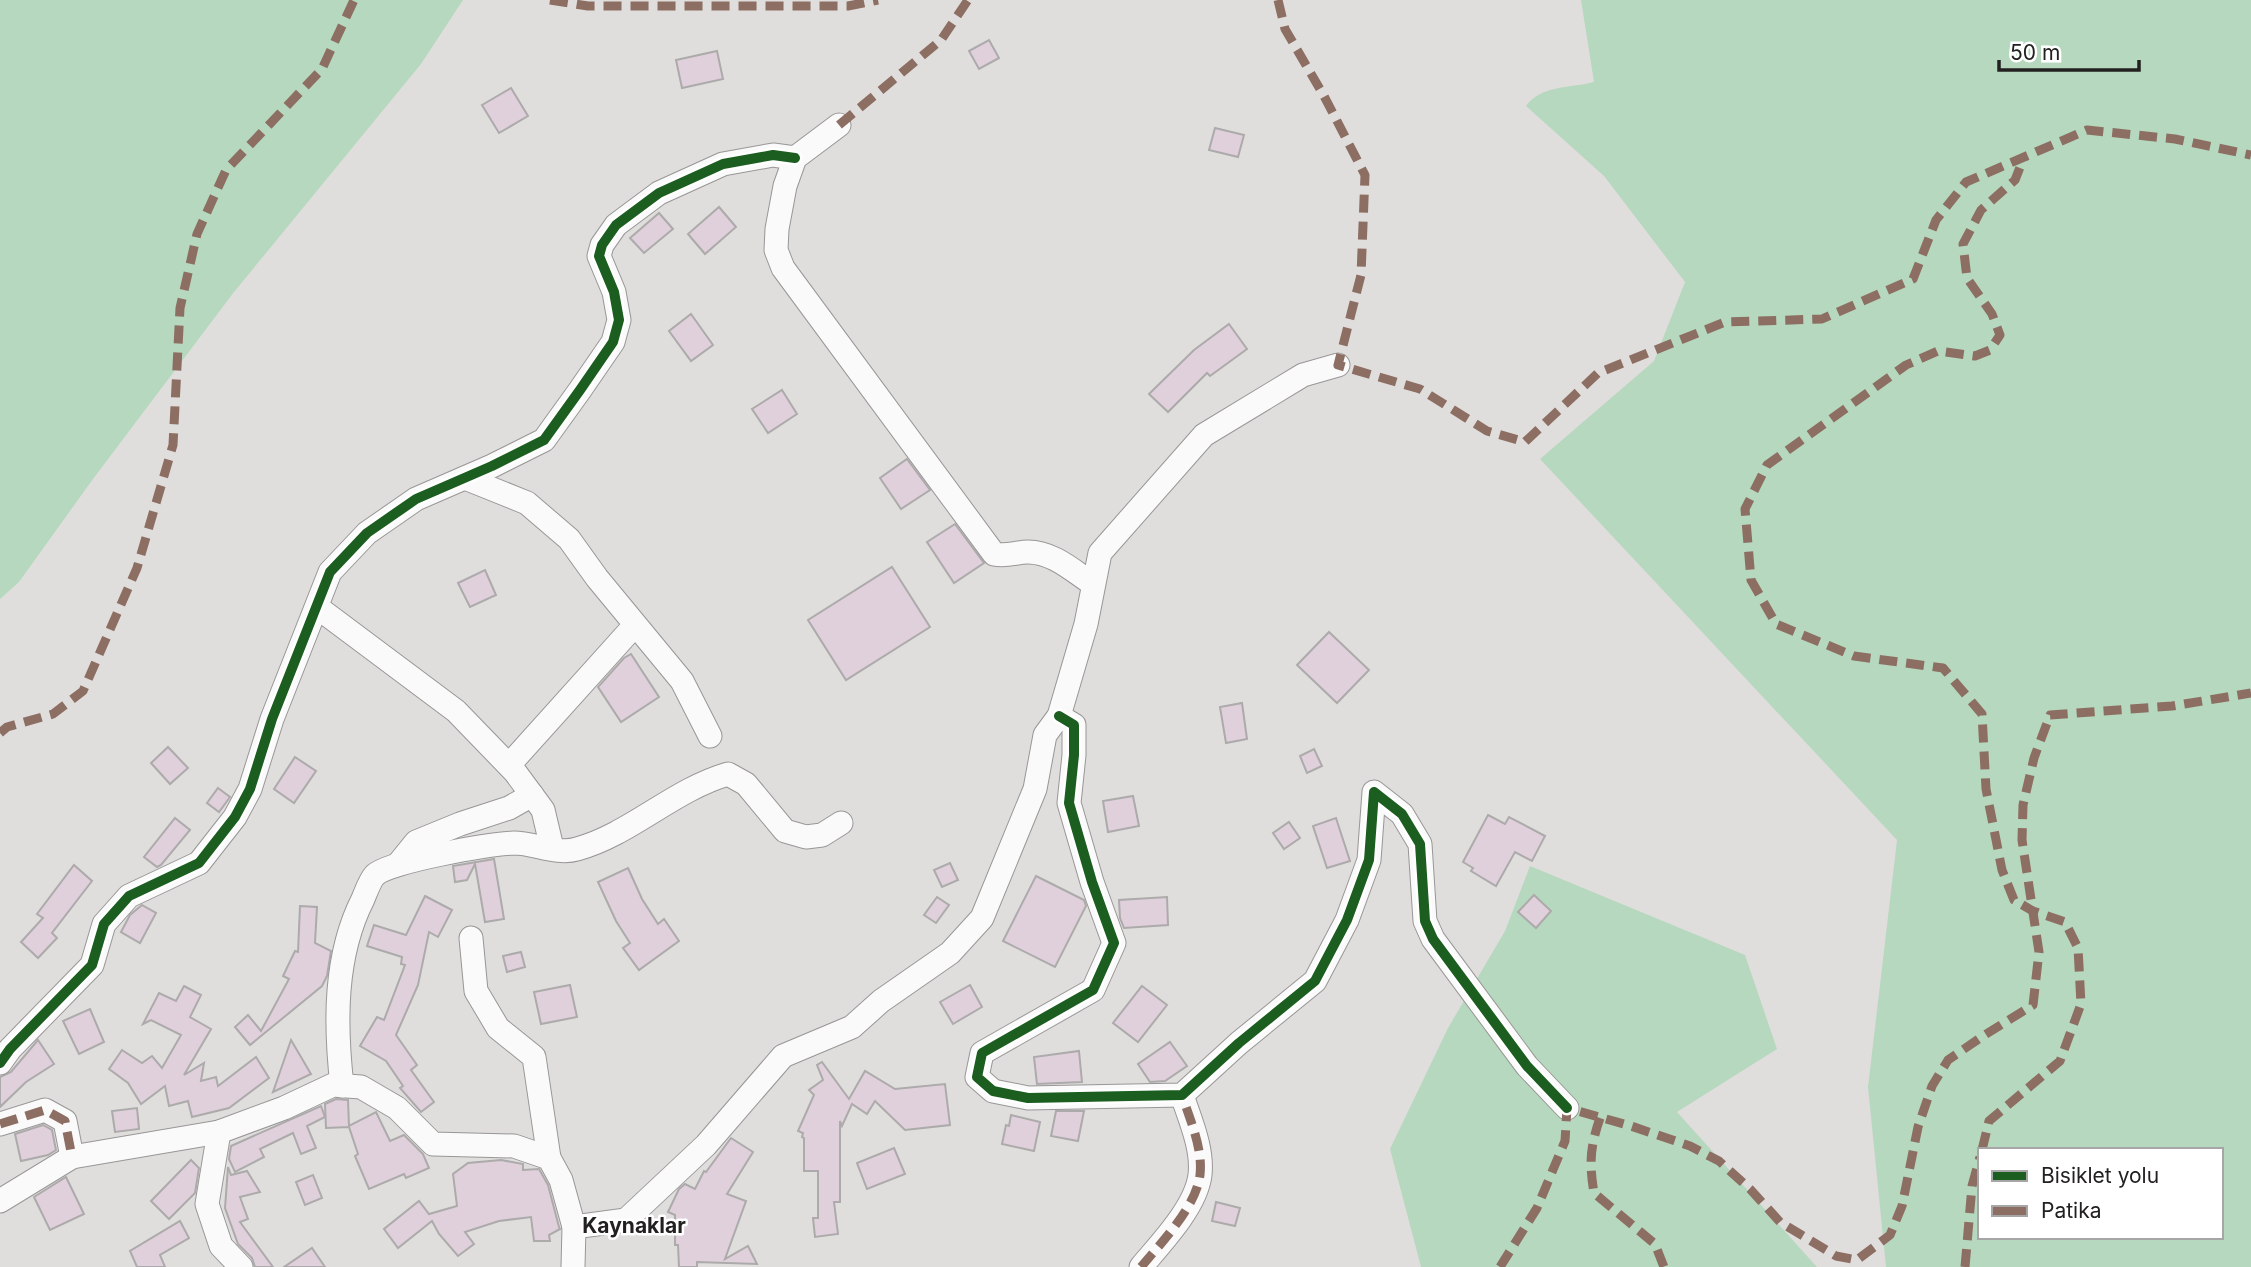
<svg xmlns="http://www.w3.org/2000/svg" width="2251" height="1267" viewBox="0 0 2251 1267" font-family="Inter,sans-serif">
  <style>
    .green { fill: #b6d8be; fill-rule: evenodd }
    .building { fill: #e0d0db; stroke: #acaaaa; stroke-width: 2 }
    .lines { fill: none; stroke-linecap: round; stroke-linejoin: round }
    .minor-casing { stroke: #989696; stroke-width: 25 }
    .minor { stroke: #fafafa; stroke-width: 23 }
    .quiet { stroke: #8d6e63; stroke-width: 9; stroke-dasharray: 18 9; stroke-linecap: butt }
    .cycleway-casing { stroke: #fff; stroke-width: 15 }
    .cycleway { stroke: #1b5e20; stroke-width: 10 }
    .labels { text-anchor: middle; stroke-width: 5; stroke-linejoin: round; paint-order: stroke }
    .quarter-label { font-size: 21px; font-weight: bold; fill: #222120; stroke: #fff }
  </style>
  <rect width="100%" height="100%" fill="#e0dedd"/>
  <g class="green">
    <polygon points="0,0 463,0 421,64 234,292 93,479 19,582 0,599"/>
    <path d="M 1581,0 L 2251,0 L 2251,1267 L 1886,1267 L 1868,1087 L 1897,840 L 1540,459 L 1654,361 L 1685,282 L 1604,176 L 1526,106 C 1541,85 1571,88 1594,82 ZM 1980,1150 L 2221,1150 L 2221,1237 L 1980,1237 Z"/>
    <polygon points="1530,866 1745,955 1777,1049 1677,1112 1817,1267 1421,1267 1390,1149 1448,1028 1505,931"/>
  </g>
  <g class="building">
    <polygon points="989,40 999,58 979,69 969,51"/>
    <polygon points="717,51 723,79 682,88 676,60"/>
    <polygon points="511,88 528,116 499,133 482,105"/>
    <polygon points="1215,128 1244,135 1238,157 1209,150"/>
    <polygon points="719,207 736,227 705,254 688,234"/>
    <polygon points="659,213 673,229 644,253 630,238"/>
    <polygon points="691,314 713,345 691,361 669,331"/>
    <polygon points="1229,324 1247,349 1210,376 1207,373 1168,412 1149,394 1194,350"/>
    <polygon points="782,390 797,414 768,433 752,409"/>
    <polygon points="907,459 930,490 901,509 880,478"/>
    <polygon points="955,524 984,563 954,583 927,542"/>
    <polygon points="892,567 930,627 846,680 808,620"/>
    <polygon points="485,570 496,595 470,607 458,583"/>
    <polygon points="1329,632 1369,670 1337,703 1297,665"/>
    <polygon points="631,654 659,697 621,722 598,687 624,658"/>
    <polygon points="1242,703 1247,739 1226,743 1220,707"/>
    <polygon points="168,747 188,768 170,784 151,763"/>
    <polygon points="1314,749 1322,766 1307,773 1300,756"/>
    <polygon points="295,757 316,771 294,803 274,789"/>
    <polygon points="218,788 230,797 219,812 207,803"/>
    <polygon points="1133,796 1139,826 1108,832 1103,801"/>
    <polygon points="1488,815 1505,824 1509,817 1545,836 1532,861 1515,852 1496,886 1471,871 1473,868 1463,862"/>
    <polygon points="175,818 190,830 161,865 157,867 144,857"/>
    <polygon points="1336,818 1350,861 1327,868 1313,826"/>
    <polygon points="1289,822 1300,838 1284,849 1273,833"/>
    <polygon points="494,859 504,919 485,922 475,864 467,880 455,882 453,866"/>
    <polygon points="950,863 958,880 942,887 934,870"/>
    <polygon points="74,865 92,881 52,933 57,938 38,958 21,942 43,918 37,914"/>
    <polygon points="628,868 642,899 658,924 664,919 679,941 639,970 623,948 630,943 616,921 598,882"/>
    <polygon points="1036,876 1084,900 1086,906 1055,967 1003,941"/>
    <polygon points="1534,895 1551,911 1536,928 1518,912"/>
    <polygon points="425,896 452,910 438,937 429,932 418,985 396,1035 417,1065 411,1070 434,1102 421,1112 400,1088 403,1086 386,1061 360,1046 377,1017 384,1020 405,965 401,964 402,957 367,946 374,925 406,935"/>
    <polygon points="937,897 949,905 936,923 924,915"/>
    <polygon points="1167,897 1168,925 1124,928 1120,918 1119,900"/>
    <polygon points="142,905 156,913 140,943 121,932 130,915"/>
    <polygon points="300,906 317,907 315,943 331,951 327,976 322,986 250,1045 235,1027 248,1015 261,1031 289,979 283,976 295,951 298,952"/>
    <polygon points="521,952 525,967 507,972 503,956"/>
    <polygon points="570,985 577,1017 541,1024 534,992"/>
    <polygon points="970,985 982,1007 953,1024 940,1002"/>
    <polygon points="184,986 201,995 190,1017 211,1029 184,1075 204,1063 201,1081 216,1077 218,1086 256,1057 269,1078 229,1108 192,1117 188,1101 169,1106 165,1086 141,1104 128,1083 109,1069 122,1050 142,1063 152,1056 162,1068 181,1035 151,1020 143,1024 159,993 176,1001"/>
    <polygon points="1142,986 1167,1005 1138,1042 1113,1023"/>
    <polygon points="90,1009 104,1042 79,1054 63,1021"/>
    <polygon points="38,1040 54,1064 26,1082 0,1107 0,1077 11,1072"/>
    <polygon points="291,1040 311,1074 273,1092"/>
    <polygon points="1170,1042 1187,1066 1165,1081 1150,1082 1138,1064"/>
    <polygon points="1079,1051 1082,1082 1037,1084 1034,1057"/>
    <polygon points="822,1062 849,1099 865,1071 895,1089 945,1084 950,1125 905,1130 875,1101 867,1114 852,1104 842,1126 840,1121 840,1202 834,1202 838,1234 815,1237 813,1218 818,1218 818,1171 804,1171 804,1138 802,1137 803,1133 798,1131 814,1095 809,1090 823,1080 817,1065"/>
    <polygon points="336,1099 348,1100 349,1126 376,1112 390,1141 404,1135 423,1154 429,1168 406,1178 404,1174 369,1189 355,1156 358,1154 349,1127 326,1128 325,1104"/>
    <polygon points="321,1106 325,1117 307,1126 316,1148 301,1154 293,1133 260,1149 264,1157 235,1172 229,1159 231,1146"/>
    <polygon points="137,1108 139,1129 115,1132 112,1111"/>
    <polygon points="1056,1111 1084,1111 1078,1141 1051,1136"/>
    <polygon points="1011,1115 1040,1122 1034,1151 1002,1144 1006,1125 1009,1126"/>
    <polygon points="43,1125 52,1130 56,1150 48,1155 21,1161 15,1134"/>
    <polygon points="731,1138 753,1152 727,1194 746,1201 725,1259 748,1246 757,1264 697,1262 697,1267 679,1267 678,1245 675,1245 675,1215 668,1212 679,1189 685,1184 695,1189 704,1171 706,1172"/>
    <polygon points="894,1148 905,1174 867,1189 857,1163"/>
    <polygon points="191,1160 199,1168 195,1193 169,1219 151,1201"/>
    <polygon points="501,1160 523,1164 523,1170 539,1169 548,1185 559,1227 560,1229 549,1235 550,1241 534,1241 531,1217 499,1221 465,1232 474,1244 458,1256 439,1234 432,1221 398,1248 384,1229 419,1201 429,1214 457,1206 453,1174 468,1163"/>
    <polygon points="228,1167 231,1175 247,1171 260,1192 240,1197 248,1219 240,1222 273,1267 255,1267 252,1258 238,1244 225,1208"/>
    <polygon points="313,1175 322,1198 305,1205 296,1182"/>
    <polygon points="66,1177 84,1214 50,1230 34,1197"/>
    <polygon points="1216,1202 1240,1208 1235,1226 1212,1221"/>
    <polygon points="180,1221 189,1238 160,1255 165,1267 137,1267 130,1251"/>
    <polygon points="312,1248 325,1267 284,1267"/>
  </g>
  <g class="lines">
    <defs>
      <g id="minor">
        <path d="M 839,125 L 795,158 L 785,186 L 777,229 L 776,250 L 783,268 L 994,554 C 1007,557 1016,552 1028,552 C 1053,552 1073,571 1093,584"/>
        <polyline points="465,478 527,503 569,539 597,578 682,681 710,736"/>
        <polyline points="317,607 456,711 515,772 543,810 552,848"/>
        <polyline points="1059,716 1074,725 1074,755 1069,803 1092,882 1114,943 1093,990 982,1053 977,1077 993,1091 1028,1098 1182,1095 1239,1043 1315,981 1347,920 1369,860 1374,792 1402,814 1420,844 1425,921 1433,939 1527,1066 1567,1108"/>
        <polyline points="509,765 635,625"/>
        <polyline points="399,863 416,842 460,824 509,808 532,795"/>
        <polyline points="471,938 476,991 498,1028 534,1057 549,1158"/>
        <polyline points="0,1063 10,1049 92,965 104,924 129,896 199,863 235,817 250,789 272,719 330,572 367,533 416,499 492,466 544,440 580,390 613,342 619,320 614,292 599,256 602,245 616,225 659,193 723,164 773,155 795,158"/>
        <path d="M 342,1086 C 335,1024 334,956 363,899 C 366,892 370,880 375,875 C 390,861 490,844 514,843 C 534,843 557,855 577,849 C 631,834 673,790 728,774 L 746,784 L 785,831 L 806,837 L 822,835 L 841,823"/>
        <polyline points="0,1124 45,1110 65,1121 72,1157"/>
        <polyline points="219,1132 207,1204 221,1246 241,1267"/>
        <polyline points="0,1201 72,1157 219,1132 284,1108 333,1085 361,1087 397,1108 433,1144 514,1146 549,1158 561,1180 574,1227"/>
        <polyline points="573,1267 574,1227 626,1220 706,1145 783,1056 852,1027 881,1001 950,953 982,918 1035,789 1045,735 1059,716 1086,624 1100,553 1204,435 1303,375 1338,365"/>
        <path d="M 1141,1267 C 1161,1243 1196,1207 1200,1175 C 1203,1148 1190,1120 1182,1095"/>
      </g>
    </defs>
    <use href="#minor" class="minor-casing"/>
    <use href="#minor" class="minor"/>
    <g class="quiet">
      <polyline points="550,0 588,6 848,6 878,0"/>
      <polyline points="1278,0 1285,29 1324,96 1365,175 1361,275 1338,365 1420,389 1487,431 1525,442 1598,373 1725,322 1822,319 1913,279 1936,220 1966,182 2087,130 2175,139 2251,155"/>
      <polyline points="839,125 941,40 968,0"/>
      <polyline points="0,733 7,727 53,714 83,691 137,568 173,445 180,308 197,234 226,170 322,69 354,0"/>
      <path d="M 1600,1118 C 1590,1147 1589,1163 1594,1193 L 1655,1244 L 1664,1267"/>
      <polyline points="0,1124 45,1110 65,1121 72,1157"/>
      <polyline points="1982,1150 1989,1121 2060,1061 2081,1004 2078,948 2065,922 2033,911 2014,900 2002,870 1986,789 1982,714 1943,668 1854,656 1776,624 1751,580 1745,509 1767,465 1906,365 1938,351 1975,356 1990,350 2000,335 1992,314 1967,278 1963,244 1981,210 2015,180 2024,157"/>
      <path d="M 1141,1267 C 1161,1243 1196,1207 1200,1175 C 1203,1148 1190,1120 1182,1095"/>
      <polyline points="1500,1267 1537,1208 1565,1141 1567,1108 1631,1126 1690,1146 1719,1161 1750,1189 1780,1222 1836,1256 1857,1260 1890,1235 1902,1206 1918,1127 1932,1086 1948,1060 1983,1036 2033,1005 2039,952 2022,840 2023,805 2034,758 2050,715 2172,706 2251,693"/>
      <polyline points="1965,1267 1972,1186 1980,1157"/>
    </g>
    <defs>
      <g id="cycleway">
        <polyline points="1059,716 1074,725 1074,755 1069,803 1092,882 1114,943 1093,990 982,1053 977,1077 993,1091 1028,1098 1182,1095 1239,1043 1315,981 1347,920 1369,860 1374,792 1402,814 1420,844 1425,921 1433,939 1527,1066 1567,1108"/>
        <polyline points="0,1063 10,1049 92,965 104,924 129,896 199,863 235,817 250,789 272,719 330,572 367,533 416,499 492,466 544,440 580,390 613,342 619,320 614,292 599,256 602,245 616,225 659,193 723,164 773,155 795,158"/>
      </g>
    </defs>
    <use href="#cycleway" class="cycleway-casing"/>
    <use href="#cycleway" class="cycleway"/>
  </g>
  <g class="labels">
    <g class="quarter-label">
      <text x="634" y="1233">Kaynaklar</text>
    </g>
  </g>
  <rect x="1978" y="1148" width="245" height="91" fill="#ffffff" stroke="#a7a6a6" stroke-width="2"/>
  <rect x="1992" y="1171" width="35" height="10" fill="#1b5e20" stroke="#a7a6a6" stroke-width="2"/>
  <text x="2041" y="1183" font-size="21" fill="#222120">Bisiklet yolu</text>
  <rect x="1992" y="1206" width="35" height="10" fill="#8d6e63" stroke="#a7a6a6" stroke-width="2"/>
  <text x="2041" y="1218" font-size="21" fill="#222120">Patika</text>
  <path d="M1999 60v10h140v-10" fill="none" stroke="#222120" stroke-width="3.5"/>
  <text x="2010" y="60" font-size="21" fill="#222120" stroke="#ffffff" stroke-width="5" paint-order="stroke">50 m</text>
</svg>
